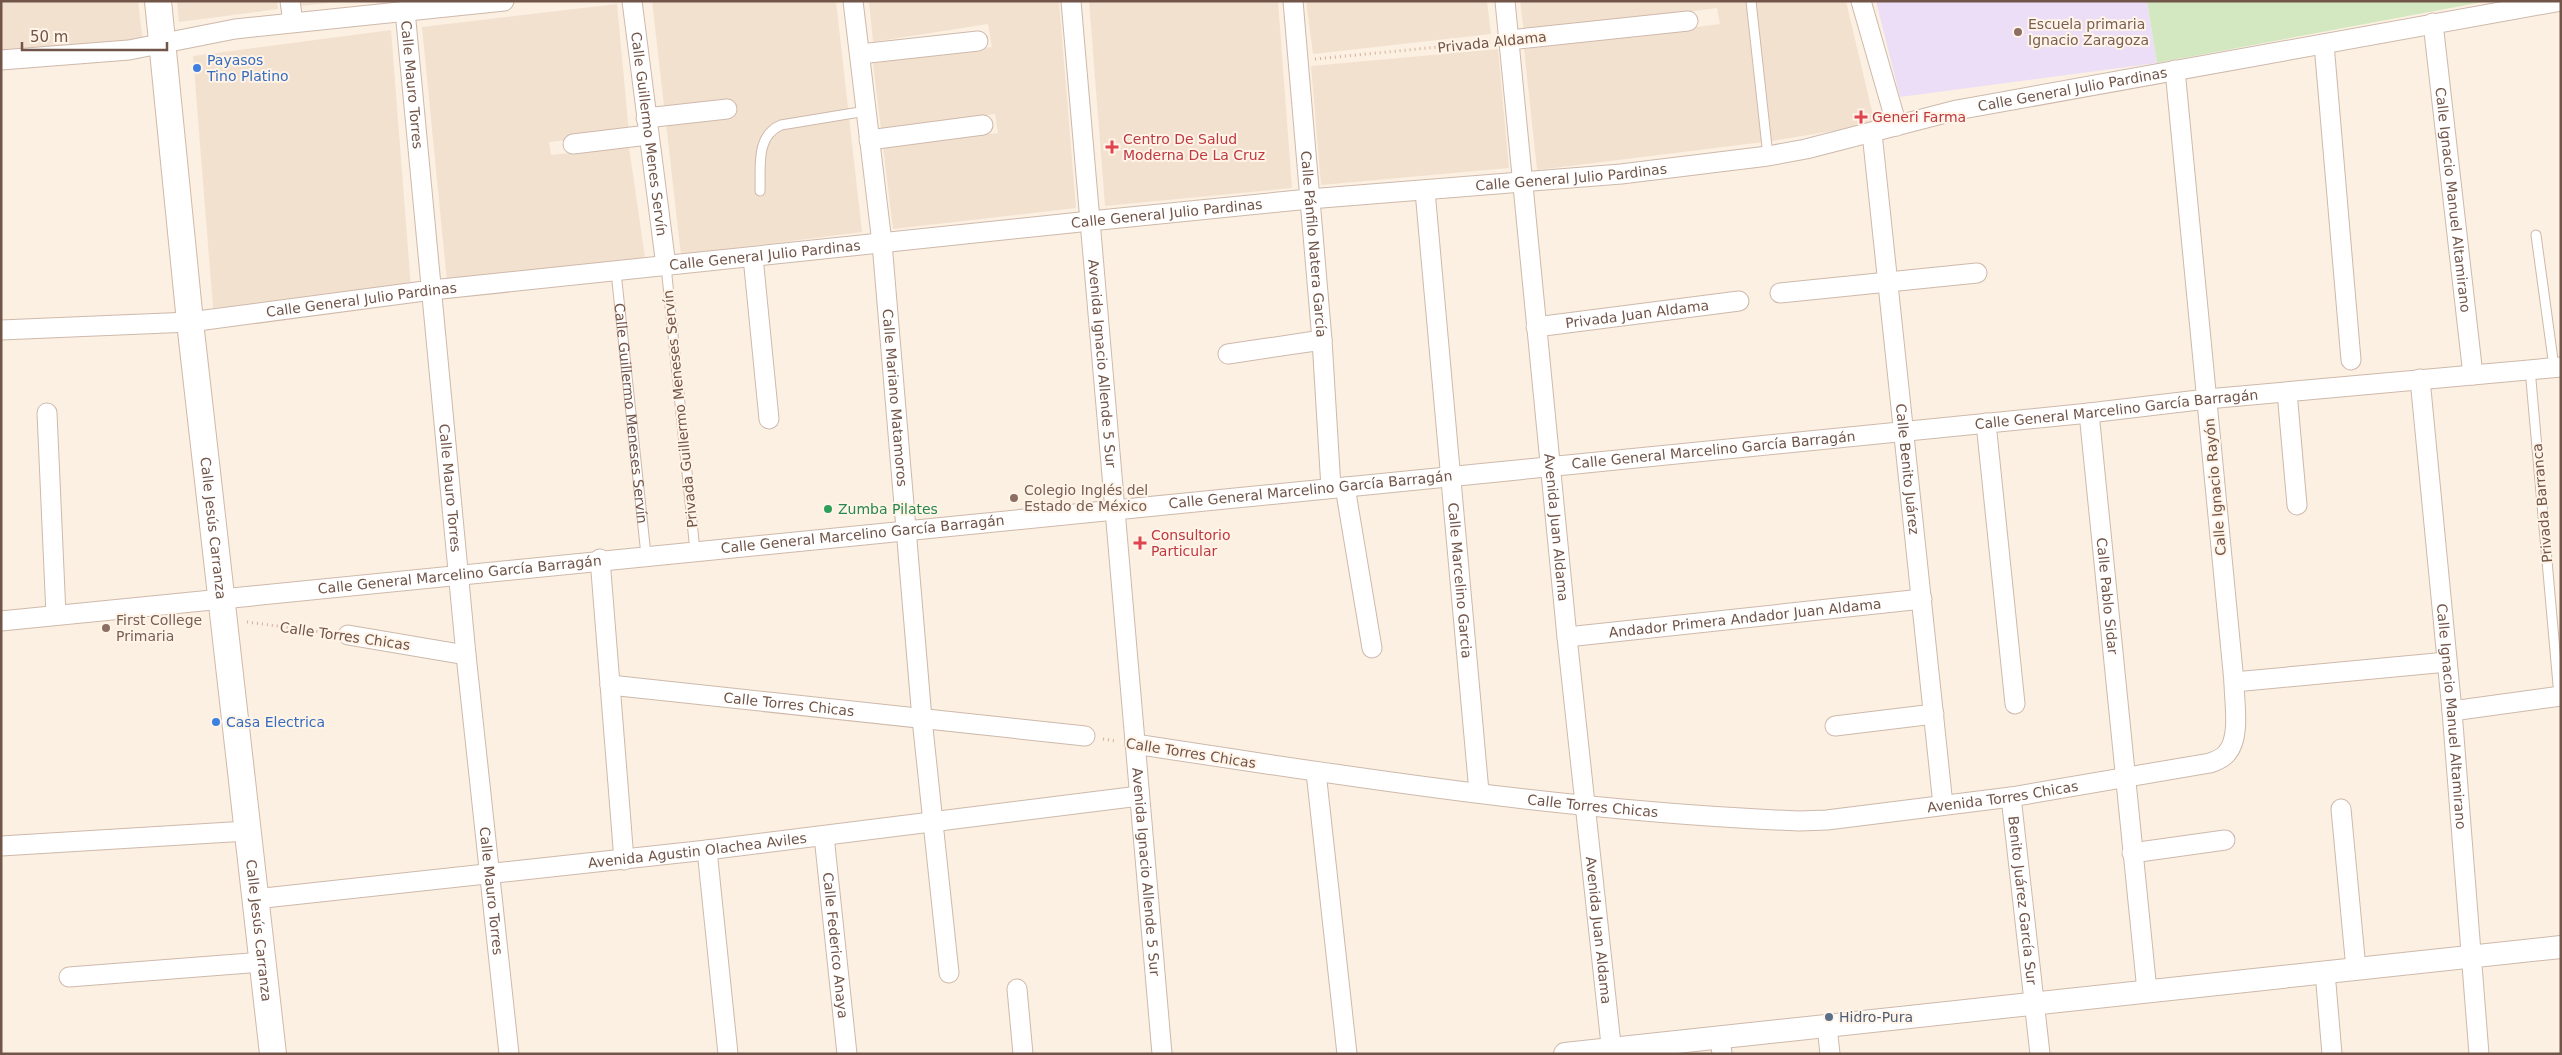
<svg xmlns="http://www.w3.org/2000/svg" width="2562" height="1055" viewBox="0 0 2562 1055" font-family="'DejaVu Sans',sans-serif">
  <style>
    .residential { fill: #f3e1d0 }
    .education { fill: #eddef7 }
    .green { fill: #d3e8c1 }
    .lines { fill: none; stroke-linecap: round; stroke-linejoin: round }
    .service-casing { stroke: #ceb9ac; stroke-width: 11 }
    .minor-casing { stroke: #ceb9ac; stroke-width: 21 }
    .tertiary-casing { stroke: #ceb9ac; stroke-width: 24 }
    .secondary-casing { stroke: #d1b8a9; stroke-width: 28 }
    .path { stroke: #d5af9d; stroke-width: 3; stroke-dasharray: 1 4; stroke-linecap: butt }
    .service { stroke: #fff; stroke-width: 9 }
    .minor { stroke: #fff; stroke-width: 19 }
    .tertiary { stroke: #fff; stroke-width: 22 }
    .secondary { stroke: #fff; stroke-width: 26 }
    .education-dot { fill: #8d6e63; stroke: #fff4e7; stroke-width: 2 }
    .shop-dot { fill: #3f7fe0; stroke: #fff4e7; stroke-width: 2 }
    .health-dot { fill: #e0444e; stroke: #fff4e7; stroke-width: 2 }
    .leisure-dot { fill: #2e9e5b; stroke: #fff4e7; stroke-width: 2 }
    .service-dot { fill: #5c6f8a; stroke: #fff4e7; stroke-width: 2 }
    .labels { text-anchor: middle; stroke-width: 4; stroke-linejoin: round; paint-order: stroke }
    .education-label { font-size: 14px; fill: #785e54; stroke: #fff4e7; text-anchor: start }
    .street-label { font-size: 14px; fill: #725549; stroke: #fff4e7 }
    .shop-label { font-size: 14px; fill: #366cbe; stroke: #fff4e7; text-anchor: start }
    .health-label { font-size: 14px; fill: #be3a42; stroke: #fff4e7; text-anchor: start }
    .leisure-label { font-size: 14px; fill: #27864d; stroke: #fff4e7; text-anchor: start }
    .service-label { font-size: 14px; fill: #4e5e75; stroke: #fff4e7; text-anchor: start }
  </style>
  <rect width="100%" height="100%" fill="#fbf0e1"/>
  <g class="residential">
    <polygon points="1,1 138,1 143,42 1,51"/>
    <polygon points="177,1 277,1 278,9 179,22"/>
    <polygon points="301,1 347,1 301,6"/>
    <polygon points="652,1 836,1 862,232 681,255"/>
    <polygon points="869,1 1059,1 1076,208 893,229 883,147 998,133 995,114 881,130 873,63 992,47 988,24 873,42"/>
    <polygon points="1089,1 1278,1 1292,188 1105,206"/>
    <polygon points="1306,1 1487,1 1491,34 1313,54"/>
    <polygon points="1520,1 1846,1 1875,124 1772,141 1537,170 1524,49 1720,24 1717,8 1524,33"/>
    <polygon points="617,4 629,133 549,142 551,155 629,147 645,258 447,282 422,27"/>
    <polygon points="391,30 411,288 213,308 193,56"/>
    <polygon points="1498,49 1509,168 1321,185 1311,66"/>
  </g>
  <polygon class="education" points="1876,1 2147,1 2157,63 1900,97"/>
  <polygon class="green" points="2147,1 2488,1 2157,63"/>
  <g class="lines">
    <defs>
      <g id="service">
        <polyline points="1751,1 1768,156"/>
        <path d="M 760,191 C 761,168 755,136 781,125 L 866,111"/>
        <polyline points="2536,235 2554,367"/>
        <polyline points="666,266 695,551"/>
        <path id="s1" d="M 616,272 L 646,555"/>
        <polyline points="2530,369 2559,696"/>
      </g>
      <g id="minor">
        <polyline points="290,1 293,22"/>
        <path id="s2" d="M 632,1 L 666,266"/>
        <path id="s3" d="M 853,1 L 882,243 L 922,719 L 949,973"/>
        <path id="s4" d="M 1071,1 L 1162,1054"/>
        <path id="s5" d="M 1293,1 L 1322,340 L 1331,488"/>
        <path id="s6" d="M 1505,1 L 1567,637 L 1612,1054"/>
        <polyline points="1861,1 1897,126"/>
        <path id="s7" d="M 405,11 L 466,655 L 509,1054"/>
        <path id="s8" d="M 2433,23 L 2473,375"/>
        <polyline points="1509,40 1688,21"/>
        <polyline points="2324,44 2351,360"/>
        <polyline points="860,54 978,41"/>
        <polyline points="1,60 129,50 235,29 504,1"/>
        <polyline points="646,118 727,109"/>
        <path id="s9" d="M 1872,133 L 1943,805"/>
        <polyline points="869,140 983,125"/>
        <polyline points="573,144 648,135"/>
        <path id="s10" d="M 1425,191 L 1479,792"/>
        <polyline points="753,257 769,419"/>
        <polyline points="1780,293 1977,273"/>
        <path id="s11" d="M 1536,327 L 1739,301"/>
        <path id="s12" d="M 1,330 L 190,322 L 432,290 L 1090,221 L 1309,199 L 1621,174 L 1768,156 L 1806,149 L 1957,110 L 2561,1"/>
        <polyline points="1228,354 1322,340"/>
        <path id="s13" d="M 2420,379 L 2452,711 L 2479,1054"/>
        <polyline points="2287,392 2297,505"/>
        <polyline points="47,413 56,615"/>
        <path id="s14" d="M 2089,413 L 2147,991"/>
        <polyline points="1986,423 2015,704"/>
        <polyline points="1345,487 1372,648"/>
        <polyline points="600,559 624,860"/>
        <path id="s15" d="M 1,621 C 697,550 1393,481 2089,413 L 2207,399 L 2561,367"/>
        <polyline points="348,635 466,655"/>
        <path id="s16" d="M 1567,637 L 1922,599"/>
        <polyline points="2234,682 2447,662"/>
        <path id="s17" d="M 610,685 L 1085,736"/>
        <polyline points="2452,711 2561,696"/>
        <polyline points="1835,726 1934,714"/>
        <path id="s18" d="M 1135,744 C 1355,778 1576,812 1799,821 L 1827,820 L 2011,797 L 2210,763 C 2216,761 2223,758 2227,753 C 2241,737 2234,702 2234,682 L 2175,70"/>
        <polyline points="1316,772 1347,1054"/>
        <path id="s19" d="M 2011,797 L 2040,1054"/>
        <polyline points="2341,809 2356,969"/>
        <path id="s20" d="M 824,836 L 847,1054"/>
        <polyline points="1,846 247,831"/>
        <polyline points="707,850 728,1054"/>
        <polyline points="2132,853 2225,840"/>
        <path id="s21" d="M 255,899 L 707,850 L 1139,796"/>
        <polyline points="2325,972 2332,1054"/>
        <polyline points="69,977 262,962"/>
        <polyline points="1017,989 1023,1054"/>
        <polyline points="1827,1026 1830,1054"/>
        <polyline points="1720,1037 1722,1054"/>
      </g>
      <polyline id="tertiary" points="1565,1054 2561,947"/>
      <g id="secondary">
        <path id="s22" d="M 158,1 L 190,322 L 273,1054"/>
      </g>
    </defs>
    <use href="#service" class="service-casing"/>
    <use href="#minor" class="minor-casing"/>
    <use href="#tertiary" class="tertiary-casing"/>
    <use href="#secondary" class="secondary-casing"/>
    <g class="path">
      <polyline points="1315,59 1490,42"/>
      <polyline points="247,622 330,633"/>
      <polyline points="1103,739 1116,741"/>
    </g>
    <use href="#service" class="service"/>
    <use href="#minor" class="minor"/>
    <use href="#tertiary" class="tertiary"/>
    <use href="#secondary" class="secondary"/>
  </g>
  <g class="education-dot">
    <circle cx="2018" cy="32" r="5"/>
    <circle cx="1014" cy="498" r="5"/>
    <circle cx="106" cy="628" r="5"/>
  </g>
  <g class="shop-dot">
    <circle cx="197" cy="68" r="5"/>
    <circle cx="216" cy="722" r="5"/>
  </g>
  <g class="health-dot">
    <path d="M1858.5 109.5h5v5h5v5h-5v5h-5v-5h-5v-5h5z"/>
    <path d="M1109.5 139.5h5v5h5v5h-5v5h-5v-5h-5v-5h5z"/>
    <path d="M1137.5 535.5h5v5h5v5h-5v5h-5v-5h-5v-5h5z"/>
  </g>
  <circle class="leisure-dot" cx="828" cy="509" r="5"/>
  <circle class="service-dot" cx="1829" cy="1017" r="5"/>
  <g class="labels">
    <g class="education-label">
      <text x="2028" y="29">Escuela primaria<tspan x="2028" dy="16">Ignacio Zaragoza</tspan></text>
      <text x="1024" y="495">Colegio Inglés del<tspan x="1024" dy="16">Estado de México</tspan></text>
      <text x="116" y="625">First College<tspan x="116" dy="16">Primaria</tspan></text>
    </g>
    <g class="street-label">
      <text transform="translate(1492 42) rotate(-6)" y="5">Privada Aldama</text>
      <text dy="5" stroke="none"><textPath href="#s7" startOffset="74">Calle Mauro Torres</textPath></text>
      <text dy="5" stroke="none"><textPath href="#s12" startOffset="2088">Calle General Julio Pardinas</textPath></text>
      <text dy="5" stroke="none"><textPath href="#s2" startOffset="134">Calle Guillermo Menes Servín</textPath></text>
      <text dy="5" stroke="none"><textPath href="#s12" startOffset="1578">Calle General Julio Pardinas</textPath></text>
      <text dy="5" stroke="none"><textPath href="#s8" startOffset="178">Calle Ignacio Manuel Altamirano</textPath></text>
      <text dy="5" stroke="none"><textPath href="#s12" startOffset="1172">Calle General Julio Pardinas</textPath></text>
      <text dy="5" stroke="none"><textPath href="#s5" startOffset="244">Calle Pánfilo Natera García</textPath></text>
      <text dy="5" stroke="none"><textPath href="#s12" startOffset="768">Calle General Julio Pardinas</textPath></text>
      <text dy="5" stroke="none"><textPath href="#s12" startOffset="362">Calle General Julio Pardinas</textPath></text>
      <text dy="5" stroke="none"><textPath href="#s11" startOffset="102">Privada Juan Aldama</textPath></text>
      <text dy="5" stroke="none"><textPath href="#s4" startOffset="364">Avenida Ignacio Allende 5 Sur</textPath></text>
      <text dy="5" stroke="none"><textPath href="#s3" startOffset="399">Calle Mariano Matamoros</textPath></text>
      <text transform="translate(680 409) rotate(-96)" y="5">Privada Guillermo Meneses Servín</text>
      <text dy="5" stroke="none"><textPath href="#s15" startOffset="2126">Calle General Marcelino García Barragán</textPath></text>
      <text dy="5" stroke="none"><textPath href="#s1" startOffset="142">Calle Guillermo Meneses Servín</textPath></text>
      <text dy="5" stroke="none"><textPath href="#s15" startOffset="1721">Calle General Marcelino García Barragán</textPath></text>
      <text dy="5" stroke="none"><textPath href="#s9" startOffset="338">Calle Benito Juárez</textPath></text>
      <text transform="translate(2215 487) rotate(-95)" y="5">Calle Ignacio Rayón</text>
      <text dy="5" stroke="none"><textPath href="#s7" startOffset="479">Calle Mauro Torres</textPath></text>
      <text dy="5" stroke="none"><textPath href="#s15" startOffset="1316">Calle General Marcelino García Barragán</textPath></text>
      <text transform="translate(2542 503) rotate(-95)" y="5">Privada Barranca</text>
      <text dy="5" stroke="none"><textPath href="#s22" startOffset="530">Calle Jesús Carranza</textPath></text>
      <text dy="5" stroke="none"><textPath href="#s6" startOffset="529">Avenida Juan Aldama</textPath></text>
      <text dy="5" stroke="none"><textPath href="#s15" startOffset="866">Calle General Marcelino García Barragán</textPath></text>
      <text dy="5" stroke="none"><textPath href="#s15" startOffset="461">Calle General Marcelino García Barragán</textPath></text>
      <text dy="5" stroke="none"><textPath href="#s10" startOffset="391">Calle Marcelino Garcia</textPath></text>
      <text dy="5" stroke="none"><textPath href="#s14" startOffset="184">Calle Pablo Sidar</textPath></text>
      <text dy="5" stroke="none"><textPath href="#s16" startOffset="179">Andador Primera Andador Juan Aldama</textPath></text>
      <text transform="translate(345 636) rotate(8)" y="5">Calle Torres Chicas</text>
      <text dy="5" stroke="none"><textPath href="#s17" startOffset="180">Calle Torres Chicas</textPath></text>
      <text dy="5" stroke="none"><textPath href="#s13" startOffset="339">Calle Ignacio Manuel Altamirano</textPath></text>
      <text transform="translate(1191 753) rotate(9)" y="5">Calle Torres Chicas</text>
      <text dy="5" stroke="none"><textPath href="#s18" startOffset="874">Avenida Torres Chicas</textPath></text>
      <text dy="5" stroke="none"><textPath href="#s18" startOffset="462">Calle Torres Chicas</textPath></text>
      <text dy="5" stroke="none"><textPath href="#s21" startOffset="445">Avenida Agustin Olachea Aviles</textPath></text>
      <text dy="5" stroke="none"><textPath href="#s4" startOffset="874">Avenida Ignacio Allende 5 Sur</textPath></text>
      <text dy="5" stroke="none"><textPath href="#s7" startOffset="884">Calle Mauro Torres</textPath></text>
      <text dy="5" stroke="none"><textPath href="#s19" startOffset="104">Benito Juárez García Sur</textPath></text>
      <text dy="5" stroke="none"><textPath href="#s22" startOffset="935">Calle Jesús Carranza</textPath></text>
      <text dy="5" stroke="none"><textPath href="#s6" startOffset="934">Avenida Juan Aldama</textPath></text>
      <text dy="5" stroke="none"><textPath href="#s20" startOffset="110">Calle Federico Anaya</textPath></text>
    </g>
    <g class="shop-label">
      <text x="207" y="65">Payasos<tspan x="207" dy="16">Tino Platino</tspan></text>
      <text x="226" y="727">Casa Electrica</text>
    </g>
    <g class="health-label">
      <text x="1872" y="122">Generi Farma</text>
      <text x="1123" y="144">Centro De Salud<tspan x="1123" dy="16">Moderna De La Cruz</tspan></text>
      <text x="1151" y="540">Consultorio<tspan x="1151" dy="16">Particular</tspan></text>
    </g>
    <g class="leisure-label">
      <text x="838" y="514">Zumba Pilates</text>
    </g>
    <g class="service-label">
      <text x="1839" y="1022">Hidro-Pura</text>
    </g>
  </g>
  <rect width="2562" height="1055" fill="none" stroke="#725549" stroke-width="5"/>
  <path d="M22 42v8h145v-8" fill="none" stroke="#725549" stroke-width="2.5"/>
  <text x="30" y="42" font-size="15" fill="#725549" stroke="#fff4e7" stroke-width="4" paint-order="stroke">50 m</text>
</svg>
